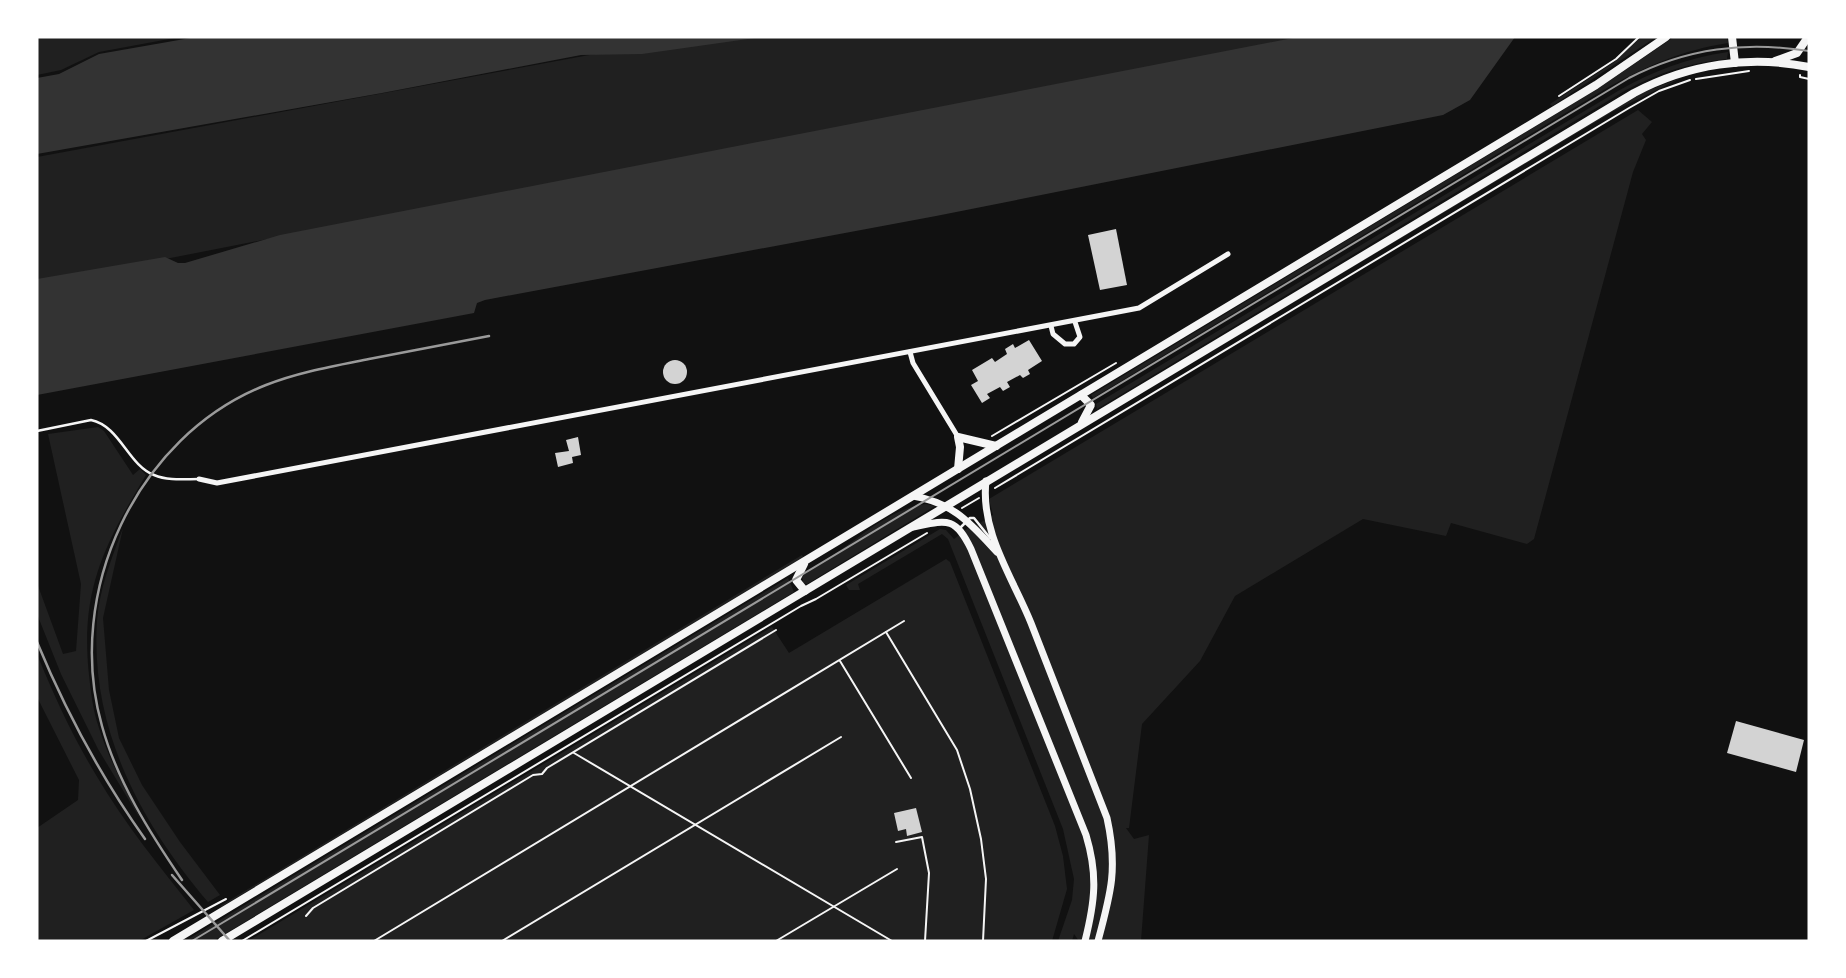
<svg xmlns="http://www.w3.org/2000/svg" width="1846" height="978" viewBox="0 0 1846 978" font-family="Raleway,sans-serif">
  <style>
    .green { fill: #202020 }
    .water { fill: #333 }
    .building { fill: #d3d3d3 }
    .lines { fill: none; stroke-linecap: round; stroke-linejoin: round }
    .path { stroke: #f5f5f5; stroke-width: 2 }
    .service { stroke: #f5f5f5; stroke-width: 2.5 }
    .minor { stroke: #f5f5f5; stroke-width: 5 }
    .tertiary { stroke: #f5f5f5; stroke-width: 7 }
    .secondary { stroke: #f5f5f5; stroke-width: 8 }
    .tram { stroke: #9a9a9a; stroke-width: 2 }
    .rail { stroke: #9a9a9a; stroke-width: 2.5 }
  </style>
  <rect width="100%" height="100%" fill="#111"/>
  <g class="green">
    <polygon points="37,37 180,37 99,52 61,70 37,75"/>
    <polygon points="687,37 1305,37 37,284 37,157"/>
    <polygon points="1641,37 1656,37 1552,106 1550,104 1613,63"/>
    <path d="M 1674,37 L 1727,37 L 1728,43 C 1683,50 1646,66 1607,88 L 1093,398 L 1091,395 L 1596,90 Z"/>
    <path d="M 1728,52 L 1727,59 C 1691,62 1658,73 1626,90 L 1097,409 L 1096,404 L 1618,91 C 1653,71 1687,58 1728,52 Z"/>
    <polygon points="1683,77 1614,111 1189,365 1613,110 1644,92"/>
    <polygon points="1638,110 1652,122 1642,134 1646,140 1633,172 1534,539 1527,544 1451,523 1446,536 1363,519 1235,596 1200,661 1142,724 1129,828 1126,828 1134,839 1149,835 1141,941 1079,941 1074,934 1072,941 1058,941 1072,900 1074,879 1063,829 948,539 942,534 858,584 860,590 849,590 846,585 940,529 946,530 954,539 968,528 970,529 993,515 989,499"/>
    <path d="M 98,427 L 104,431 L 133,475 L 140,469 L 146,475 C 104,545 80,591 89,675 C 91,693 93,711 99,728 C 109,760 126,790 141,820 L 98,749 L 61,674 L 37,614 L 37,583 L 63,654 L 76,651 L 81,584 L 48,434 Z"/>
    <path d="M 926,504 L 935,506 L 807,584 L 803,583 L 802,575 C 814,567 827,559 839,551 C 867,532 892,508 926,504 Z"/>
    <path d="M 123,528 L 103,618 L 109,690 L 119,738 L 142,785 L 180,842 L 220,895 L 208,902 C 140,822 90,728 97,621 C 99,590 112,557 123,528 Z"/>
    <polygon points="802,555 803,557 221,907 220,906"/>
    <polygon points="946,559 950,562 1055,826 1063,856 1067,889 1052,941 248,941 772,627 789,653"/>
    <polygon points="788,578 794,592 213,941 185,941"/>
    <path d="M 37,654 C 54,696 73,737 96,775 C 124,823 160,867 194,910 L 139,941 L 37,941 L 37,828 L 78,800 L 79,780 L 37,697 Z"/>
  </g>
  <g class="water">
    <polygon points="196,37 762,37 642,54 581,55 382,93 37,154 37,78 59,74 99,54"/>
    <polygon points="1298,37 1515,37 1470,100 1443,115 936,216 485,300 477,303 474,313 37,395 37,279 165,257 178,263 185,263 280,235"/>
  </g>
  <g class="building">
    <polygon points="1116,229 1127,285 1100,290 1088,235"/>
    <polygon points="1029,340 1042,361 1028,370 1030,374 1023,378 1020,375 1007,382 1010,387 1003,391 1000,387 987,394 990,398 982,403 971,385 978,381 972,370 992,358 995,362 1007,354 1005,349 1013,344 1015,348"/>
    <circle cx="675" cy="372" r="12"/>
    <polygon points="578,437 581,455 572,457 573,463 558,467 555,453 569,451 566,440"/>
    <polygon points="1736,721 1804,740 1796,772 1727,753"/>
    <polygon points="916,808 922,832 907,836 906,829 898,831 894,813"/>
  </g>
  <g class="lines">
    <g class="path">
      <polyline points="1800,75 1800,77 1809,79"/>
      <polyline points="1696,79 1749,71"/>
      <polyline points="1559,96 1616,59 1639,37"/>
      <polyline points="992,436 1116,363"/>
      <polyline points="995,488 1629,108 1659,91 1690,80"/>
      <polyline points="962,508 979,498"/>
      <polyline points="886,632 957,750 970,789 981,839 986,879 983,941"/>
      <polyline points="840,661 911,778"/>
      <polyline points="574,753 892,941"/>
      <polyline points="896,842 922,837 929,873 925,941"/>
      <polyline points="306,916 313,908 533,775 542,774 547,768 776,630"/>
      <polyline points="146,941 226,899"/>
      <polyline points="242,941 801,606 816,599 927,533"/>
      <polyline points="374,941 904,621"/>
      <polyline points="502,941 841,737"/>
      <polyline points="776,941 897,869"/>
    </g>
    <g class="service">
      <path d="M 37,431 L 91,420 C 120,426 128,465 154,475 C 168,481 185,479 199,479"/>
      <polyline points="961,527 970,518 974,518 990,538"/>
    </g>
    <g class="minor">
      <polyline points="1051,326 1053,334 1065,344 1074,344 1080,337 1075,322"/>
      <polyline points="910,352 913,363 958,437"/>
      <polyline points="199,479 217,483 1139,308 1228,254"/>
    </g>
    <g class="tertiary">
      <path d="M 986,481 C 980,532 1013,578 1031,623 C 1056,688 1082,753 1107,818 C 1118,868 1111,893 1098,941"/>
      <path d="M 913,496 C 954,503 970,523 997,552"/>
      <path d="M 913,527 C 947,520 955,516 971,549 L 1086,835 C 1098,875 1095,901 1085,941"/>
    </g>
    <g class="secondary">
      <polyline points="1732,37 1735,63"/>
      <polyline points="1775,61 1797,53 1808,37"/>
      <polyline points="1081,395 1091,405 1082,422"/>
      <polyline points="958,469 960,447 958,437 996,446"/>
      <polyline points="804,564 796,580 805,591"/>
      <polyline points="173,941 1596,85 1666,37"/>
      <path d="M 222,941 L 1634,93 C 1688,64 1749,55 1809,67"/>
    </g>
    <path class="tram" d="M 192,941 L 1629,78 C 1687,48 1745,41 1809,51"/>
    <g class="rail">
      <path d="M 37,642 C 66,712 101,777 145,839"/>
      <polyline points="172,875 230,941"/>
      <path d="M 182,880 C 150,833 117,781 102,726 C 64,593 136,436 266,385 C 299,372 334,366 369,359 C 409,351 449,344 489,336"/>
    </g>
  </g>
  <rect width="1846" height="978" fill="none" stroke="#ffffff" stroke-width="77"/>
</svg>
